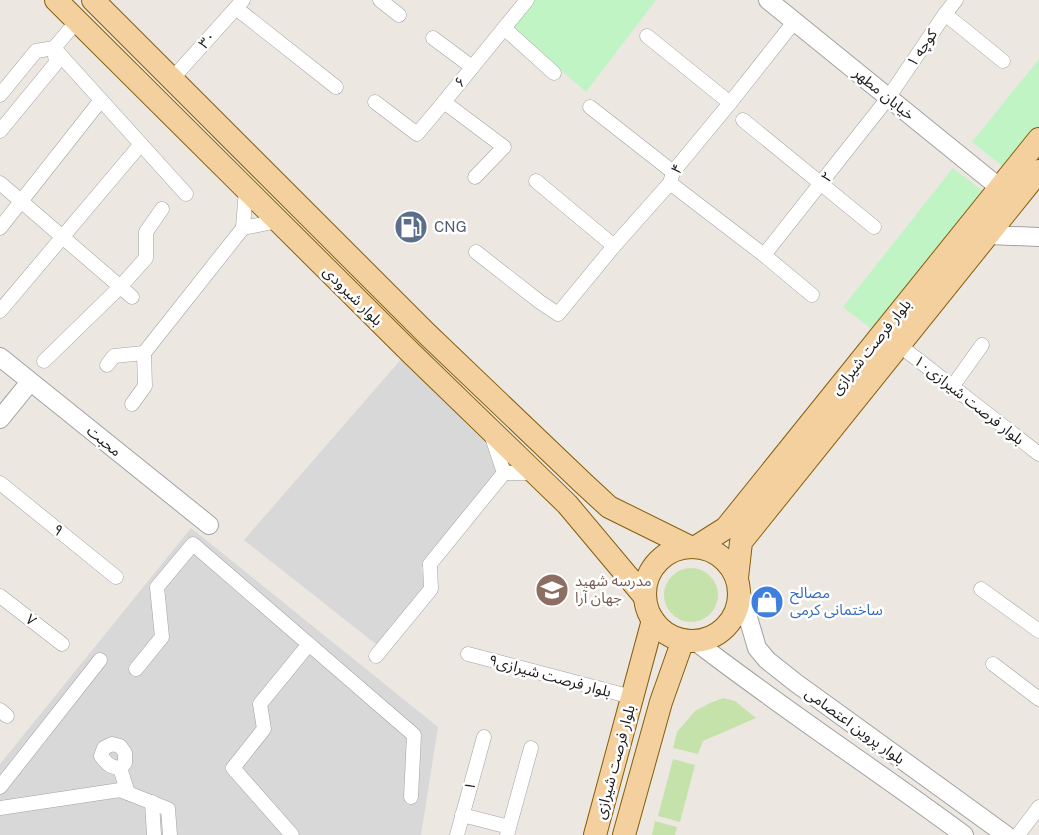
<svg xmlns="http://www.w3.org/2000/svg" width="1039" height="835" viewBox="0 0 1039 835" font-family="'Public Sans','Noto Sans Arabic',sans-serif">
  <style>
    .residential { fill: #d9d8d8 }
    .grass { fill: #c5e2aa }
    .park { fill: #c0f4c5 }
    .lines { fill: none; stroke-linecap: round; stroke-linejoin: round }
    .minor-casing { stroke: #a2a2a2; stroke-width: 15 }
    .tertiary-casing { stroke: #a2a2a2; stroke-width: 20 }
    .primary-casing { stroke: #855f0c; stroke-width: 24 }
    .minor { stroke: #fff; stroke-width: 14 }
    .tertiary { stroke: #fff; stroke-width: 18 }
    .primary { stroke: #f3d09e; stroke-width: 22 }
    .labels { text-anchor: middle; stroke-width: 5; stroke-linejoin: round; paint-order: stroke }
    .street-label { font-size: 15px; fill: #1b1b1b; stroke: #fff }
    .service-label { font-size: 15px; fill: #4e5e75; stroke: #fff; text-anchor: start }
    .education-label { font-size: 15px; fill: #785e54; stroke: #fff; text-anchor: start }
    .shop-label { font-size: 15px; fill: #366cbe; stroke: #fff; text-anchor: start }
  </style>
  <rect width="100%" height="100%" fill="#ece8e1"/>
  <g class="residential">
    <polygon points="403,357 485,433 498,473 421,568 426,586 377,645 244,540"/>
    <polygon points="191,528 438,727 421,835 0,835 0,764"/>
  </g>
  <g class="grass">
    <circle cx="691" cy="595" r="27"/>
    <polygon points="723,698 735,701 756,718 703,741 698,754 673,748 677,732 695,711 710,703"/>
    <polygon points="673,759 695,765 680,822 658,816"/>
    <polygon points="655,821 677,827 675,835 652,835"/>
  </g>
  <g class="park">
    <polygon points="535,0 656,0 586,92 513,28"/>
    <polygon points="1039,59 1039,129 1006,169 972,142"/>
    <polygon points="953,168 984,192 874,331 843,307"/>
  </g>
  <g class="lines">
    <defs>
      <g id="minor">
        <polyline points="380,0 399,15"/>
        <polyline points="236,8 336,87"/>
        <polyline points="945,14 1003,61"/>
        <polyline points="77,21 54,48 186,194"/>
        <polyline points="504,28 554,73"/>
        <polyline points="647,36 730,103"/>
        <polyline points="433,38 472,67"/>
        <polyline points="172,79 243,0"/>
        <polyline points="0,95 36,51 54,48 56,63 0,131"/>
        <polyline points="375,102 417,134 444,102"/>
        <polyline points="590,107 673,172"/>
        <polyline points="743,120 874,227"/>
        <polyline points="475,177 504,147 444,102 527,0"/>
        <polyline points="536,181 614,246"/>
        <polyline points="0,183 132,297"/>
        <polyline points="670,183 764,255 812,295"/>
        <polyline points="246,189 243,228 278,221"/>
        <polyline points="0,228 101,100"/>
        <polyline points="476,252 540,302 558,314 614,246 670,183 673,172 730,103 794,22"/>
        <polyline points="764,255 888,98 945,14 956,0"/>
        <polyline points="0,311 141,144"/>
        <polyline points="899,345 1039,454"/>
        <polyline points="144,353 243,228"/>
        <polyline points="44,361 120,287 146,258 146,232 162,209"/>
        <polyline points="107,365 114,356 144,353 145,386 132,404"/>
        <polyline points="952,387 982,345"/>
        <polyline points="491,434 504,473 535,473"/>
        <polyline points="0,483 116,577"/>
        <polyline points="981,589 1039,631"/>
        <polyline points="0,596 62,644"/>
        <polyline points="468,654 632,697"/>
        <polyline points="376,656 431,589 430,564 504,473"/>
        <polyline points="993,664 1039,699"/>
        <polyline points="136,669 162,637 157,587 193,544 414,735 411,797"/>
        <polyline points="0,710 7,716"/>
        <path d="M 120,768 C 110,767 107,764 101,756 L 104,748 L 112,744 L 120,746 L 125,753 L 125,763 L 120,768 L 128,793"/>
        <polyline points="0,787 100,660"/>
        <polyline points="152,802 154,835"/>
        <polyline points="0,808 120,790 168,809 170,835"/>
        <polyline points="462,815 509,827"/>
        <polyline points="292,835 233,768 264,729 260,704 309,644"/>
        <polyline points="457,835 484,737"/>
        <polyline points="507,835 531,748"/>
        <polyline points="1018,835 1039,807"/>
      </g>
      <g id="tertiary">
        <polyline points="768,0 1000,188"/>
        <polyline points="989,235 1039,237"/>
        <polyline points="0,357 209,525"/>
        <polyline points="0,419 30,382"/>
        <polyline points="740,590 757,648 767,660 796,683 1006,835"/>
        <path d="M 695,641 C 783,709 875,769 964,835"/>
      </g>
      <g id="primary">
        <polyline points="56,0 411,353 567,504 645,597"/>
        <polyline points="93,0 427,334 583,483 609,507 690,547"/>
        <circle cx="692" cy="594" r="47"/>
        <polyline points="696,547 726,528 1039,139"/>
        <polyline points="737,578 741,542 1039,171"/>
        <polyline points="595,835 653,620"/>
        <polyline points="624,835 661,702 683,640"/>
      </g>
    </defs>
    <use href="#minor" class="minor-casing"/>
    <use href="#tertiary" class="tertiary-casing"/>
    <use href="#primary" class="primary-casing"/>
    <use href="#minor" class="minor"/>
    <use href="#tertiary" class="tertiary"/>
    <use href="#primary" class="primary"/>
  </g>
  <defs>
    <symbol id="fuel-disc" viewBox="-11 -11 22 22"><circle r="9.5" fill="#5c6f8a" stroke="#fff"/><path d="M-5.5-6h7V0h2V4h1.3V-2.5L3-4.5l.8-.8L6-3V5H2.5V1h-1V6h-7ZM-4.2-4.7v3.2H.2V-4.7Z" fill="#fff"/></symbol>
    <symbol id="school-disc" viewBox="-11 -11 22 22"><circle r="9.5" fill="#8d6e63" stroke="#fff"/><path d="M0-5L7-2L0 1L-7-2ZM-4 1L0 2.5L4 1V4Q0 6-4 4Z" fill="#fff"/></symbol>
    <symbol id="shop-disc" viewBox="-11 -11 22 22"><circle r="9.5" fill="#3f7fe0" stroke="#fff"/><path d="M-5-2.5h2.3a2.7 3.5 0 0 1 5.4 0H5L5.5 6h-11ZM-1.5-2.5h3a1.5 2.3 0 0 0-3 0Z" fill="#fff"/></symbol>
  </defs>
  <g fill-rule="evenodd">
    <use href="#fuel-disc" x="392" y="208" width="38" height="38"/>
    <use href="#school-disc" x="533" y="571" width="38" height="38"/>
    <use href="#shop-disc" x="748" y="583" width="38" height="38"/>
  </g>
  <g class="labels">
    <g class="street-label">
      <text transform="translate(207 40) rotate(-48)" y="5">۳۰</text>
      <text transform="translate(922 48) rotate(-56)" y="5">کوچه ۱</text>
      <text transform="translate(460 82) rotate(-51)" y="5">۶</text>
      <text transform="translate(884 94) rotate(39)" y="5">خیابان مطهر</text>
      <text transform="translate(677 169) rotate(-58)" y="5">۴</text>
      <text transform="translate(827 177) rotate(-52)" y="5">۲</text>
      <text transform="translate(353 296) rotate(45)" y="5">بلوار شیرودی</text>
      <text transform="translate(871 347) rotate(-51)" y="5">بلوار فرصت شیرازی</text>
      <text transform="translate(969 400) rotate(38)" y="5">بلوار فرصت شیرازی۱۰</text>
      <text transform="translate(104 441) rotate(39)" y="5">محبت</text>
      <text transform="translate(58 530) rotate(39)" y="5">۹</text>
      <text transform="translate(31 620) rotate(38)" y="5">۷</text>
      <text transform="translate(550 676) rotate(15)" y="5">۹بلوار فرصت شیرازی</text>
      <text transform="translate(855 726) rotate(36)" y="5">بلوار پروین اعتصامی</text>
      <text transform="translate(615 762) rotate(-75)" y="5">بلوار فرصت شیرازی</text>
      <text transform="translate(470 786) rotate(-74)" y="5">۱</text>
    </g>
    <g class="service-label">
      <text x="434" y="232">CNG</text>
    </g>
    <g class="education-label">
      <text x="575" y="586">مدرسه شهید<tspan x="575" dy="17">جهان آرا</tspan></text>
    </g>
    <g class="shop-label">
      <text x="790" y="598">مصالح<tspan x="790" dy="17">ساختمانی کرمی</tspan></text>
    </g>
  </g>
</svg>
